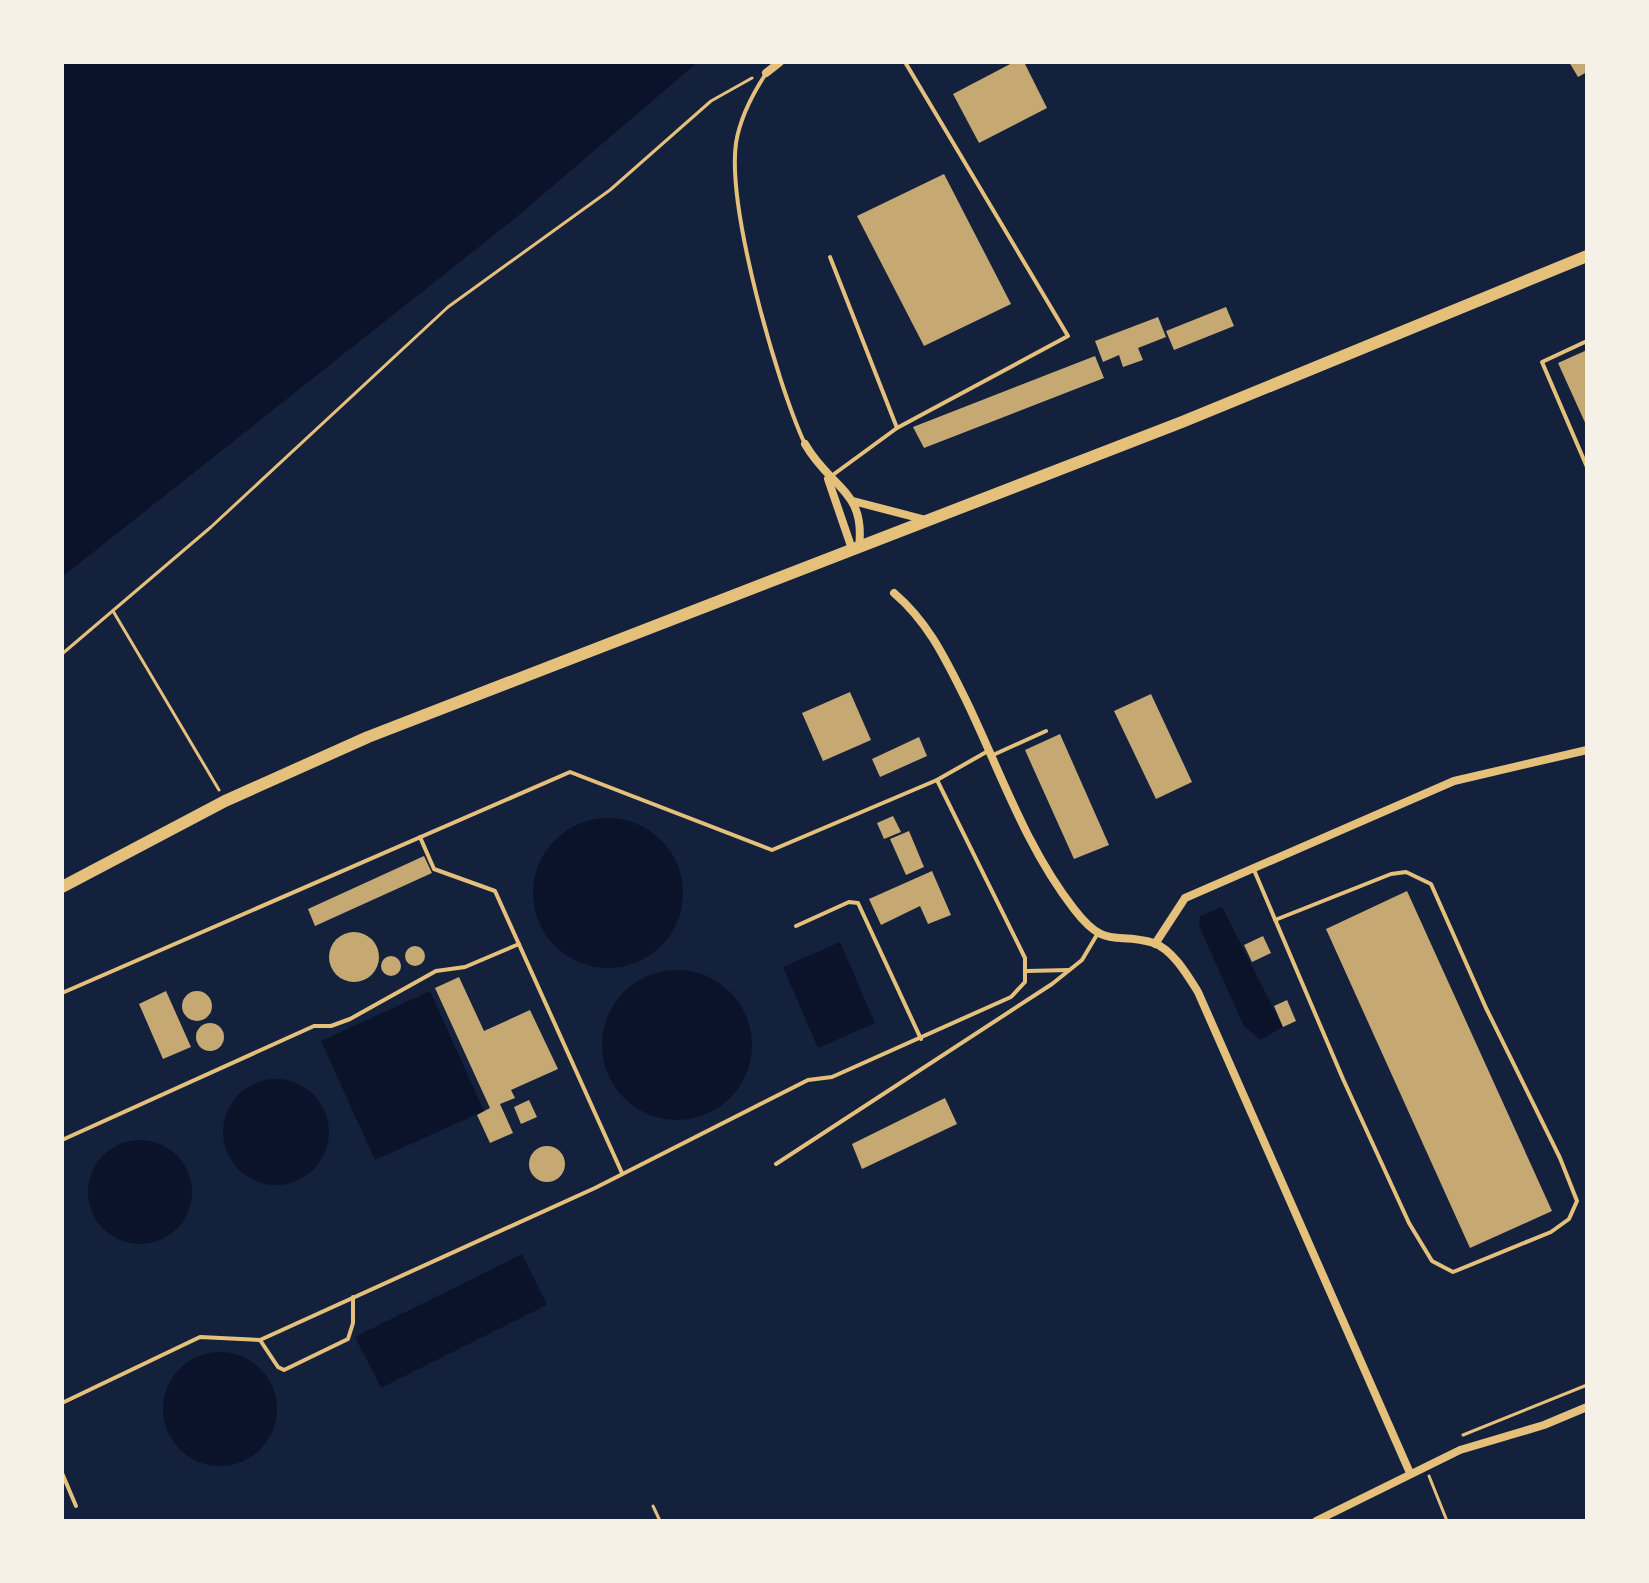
<svg xmlns="http://www.w3.org/2000/svg" width="1649" height="1583" viewBox="0 0 1649 1583" font-family="'Titillium Web',sans-serif">
  <style>
    .water { fill: #0b132b }
    .building { fill: #c6a872 }
    .lines { fill: none; stroke-linecap: round; stroke-linejoin: round }
    .path { stroke: #e5c07b; stroke-width: 3 }
    .service { stroke: #e5c07b; stroke-width: 4 }
    .minor { stroke: #e5c07b; stroke-width: 8 }
    .primary { stroke: #e5c07b; stroke-width: 12 }
  </style>
  <rect width="100%" height="100%" fill="#14213d"/>
  <g class="water">
    <polygon points="62,62 698,62 513,220 62,577"/>
    <circle cx="608" cy="893" r="75"/>
    <polygon points="1222,907 1283,1027 1260,1040 1244,1026 1199,926 1200,916"/>
    <polygon points="840,942 875,1023 818,1048 783,967"/>
    <circle cx="677" cy="1045" r="75"/>
    <polygon points="430,991 484,1111 375,1160 321,1041"/>
    <circle cx="276" cy="1132" r="53"/>
    <circle cx="140" cy="1192" r="52"/>
    <polygon points="522,1254 547,1305 381,1388 355,1337"/>
    <circle cx="220" cy="1409" r="57"/>
  </g>
  <g class="building">
    <polygon points="1014,62 1024,62 1047,108 979,143 953,94"/>
    <polygon points="1569,62 1587,62 1587,72 1578,77"/>
    <polygon points="944,174 1011,304 924,346 857,216"/>
    <polygon points="1226,307 1234,326 1174,350 1166,331"/>
    <polygon points="1158,317 1166,337 1138,348 1143,360 1123,367 1119,355 1103,362 1095,341"/>
    <polygon points="1587,350 1587,427 1558,363"/>
    <polygon points="1095,356 1104,378 924,448 913,427"/>
    <polygon points="850,692 871,740 823,761 802,713"/>
    <polygon points="1151,694 1192,782 1156,799 1114,711"/>
    <polygon points="1060,734 1109,845 1074,859 1025,750"/>
    <polygon points="919,737 927,756 880,777 872,759"/>
    <polygon points="893,816 901,832 884,839 877,823"/>
    <polygon points="909,831 924,867 906,875 890,839"/>
    <polygon points="424,856 432,873 315,926 308,909"/>
    <polygon points="932,871 951,915 928,924 920,906 881,925 869,899"/>
    <polygon points="1407,891 1552,1211 1470,1248 1326,929"/>
    <circle cx="354" cy="957" r="25"/>
    <polygon points="1263,936 1271,953 1252,962 1244,945"/>
    <circle cx="415" cy="956" r="10"/>
    <circle cx="391" cy="966" r="10"/>
    <polygon points="459,977 484,1031 530,1010 558,1069 511,1090 515,1098 500,1104 513,1133 490,1143 477,1115 490,1108 435,988"/>
    <polygon points="166,991 191,1047 163,1059 139,1004"/>
    <circle cx="197" cy="1006" r="15"/>
    <polygon points="1287,1000 1296,1021 1283,1027 1274,1006"/>
    <circle cx="210" cy="1037" r="14"/>
    <polygon points="945,1098 957,1124 862,1169 852,1144"/>
    <polygon points="529,1100 537,1117 521,1124 514,1107"/>
    <circle cx="547" cy="1164" r="18"/>
  </g>
  <g class="lines">
    <g class="path">
      <polyline points="113,611 219,790"/>
      <polyline points="62,654 211,527 448,307 610,190 711,101 752,78"/>
      <polyline points="1463,1435 1587,1385"/>
      <polyline points="1429,1476 1447,1521"/>
      <polyline points="653,1506 660,1521"/>
    </g>
    <g class="service">
      <path d="M 765,75 C 752,95 740,118 736,143 C 727,208 776,380 804,442"/>
      <polyline points="830,257 897,428"/>
      <polyline points="1587,341 1542,362 1587,467"/>
      <polyline points="830,477 897,428 1068,336 905,62"/>
      <polyline points="993,755 1046,731"/>
      <polyline points="420,837 434,869 495,891 622,1173"/>
      <polyline points="1254,870 1343,1079 1409,1223 1432,1261 1453,1272 1551,1232 1569,1219 1577,1201 1560,1158 1486,1008 1431,884 1406,872 1391,874 1275,920"/>
      <polyline points="796,926 849,902 858,903 921,1039"/>
      <polyline points="1027,971 1069,970"/>
      <polyline points="62,993 570,772 772,850 937,780 988,751"/>
      <polyline points="62,1140 314,1026 331,1026 350,1019 436,971 465,967 519,944"/>
      <polyline points="776,1164 1052,984 1082,960 1098,933"/>
      <polyline points="260,1340 278,1367 284,1370 348,1339 353,1323 353,1297"/>
      <polyline points="62,1403 200,1337 260,1340 595,1188 808,1080 832,1077 1011,997 1025,982 1025,958 937,780"/>
      <polyline points="62,1473 76,1506"/>
    </g>
    <g class="minor">
      <polyline points="766,73 780,62"/>
      <path d="M 805,444 C 830,488 866,490 859,547"/>
      <polyline points="828,479 852,549"/>
      <polyline points="853,501 926,520"/>
      <path d="M 894,593 C 928,622 945,658 965,698 C 999,768 1025,846 1074,909 C 1106,951 1116,931 1154,943 C 1173,950 1188,976 1198,992 L 1410,1473"/>
      <polyline points="1155,944 1185,898 1454,781 1587,750"/>
      <polyline points="1316,1521 1460,1450 1544,1425 1587,1407"/>
    </g>
    <polyline class="primary" points="62,887 225,801 368,737 1182,422 1587,256"/>
  </g>
  <rect width="1649" height="1583" fill="none" stroke="#f6f1e7" stroke-width="128"/>
</svg>
